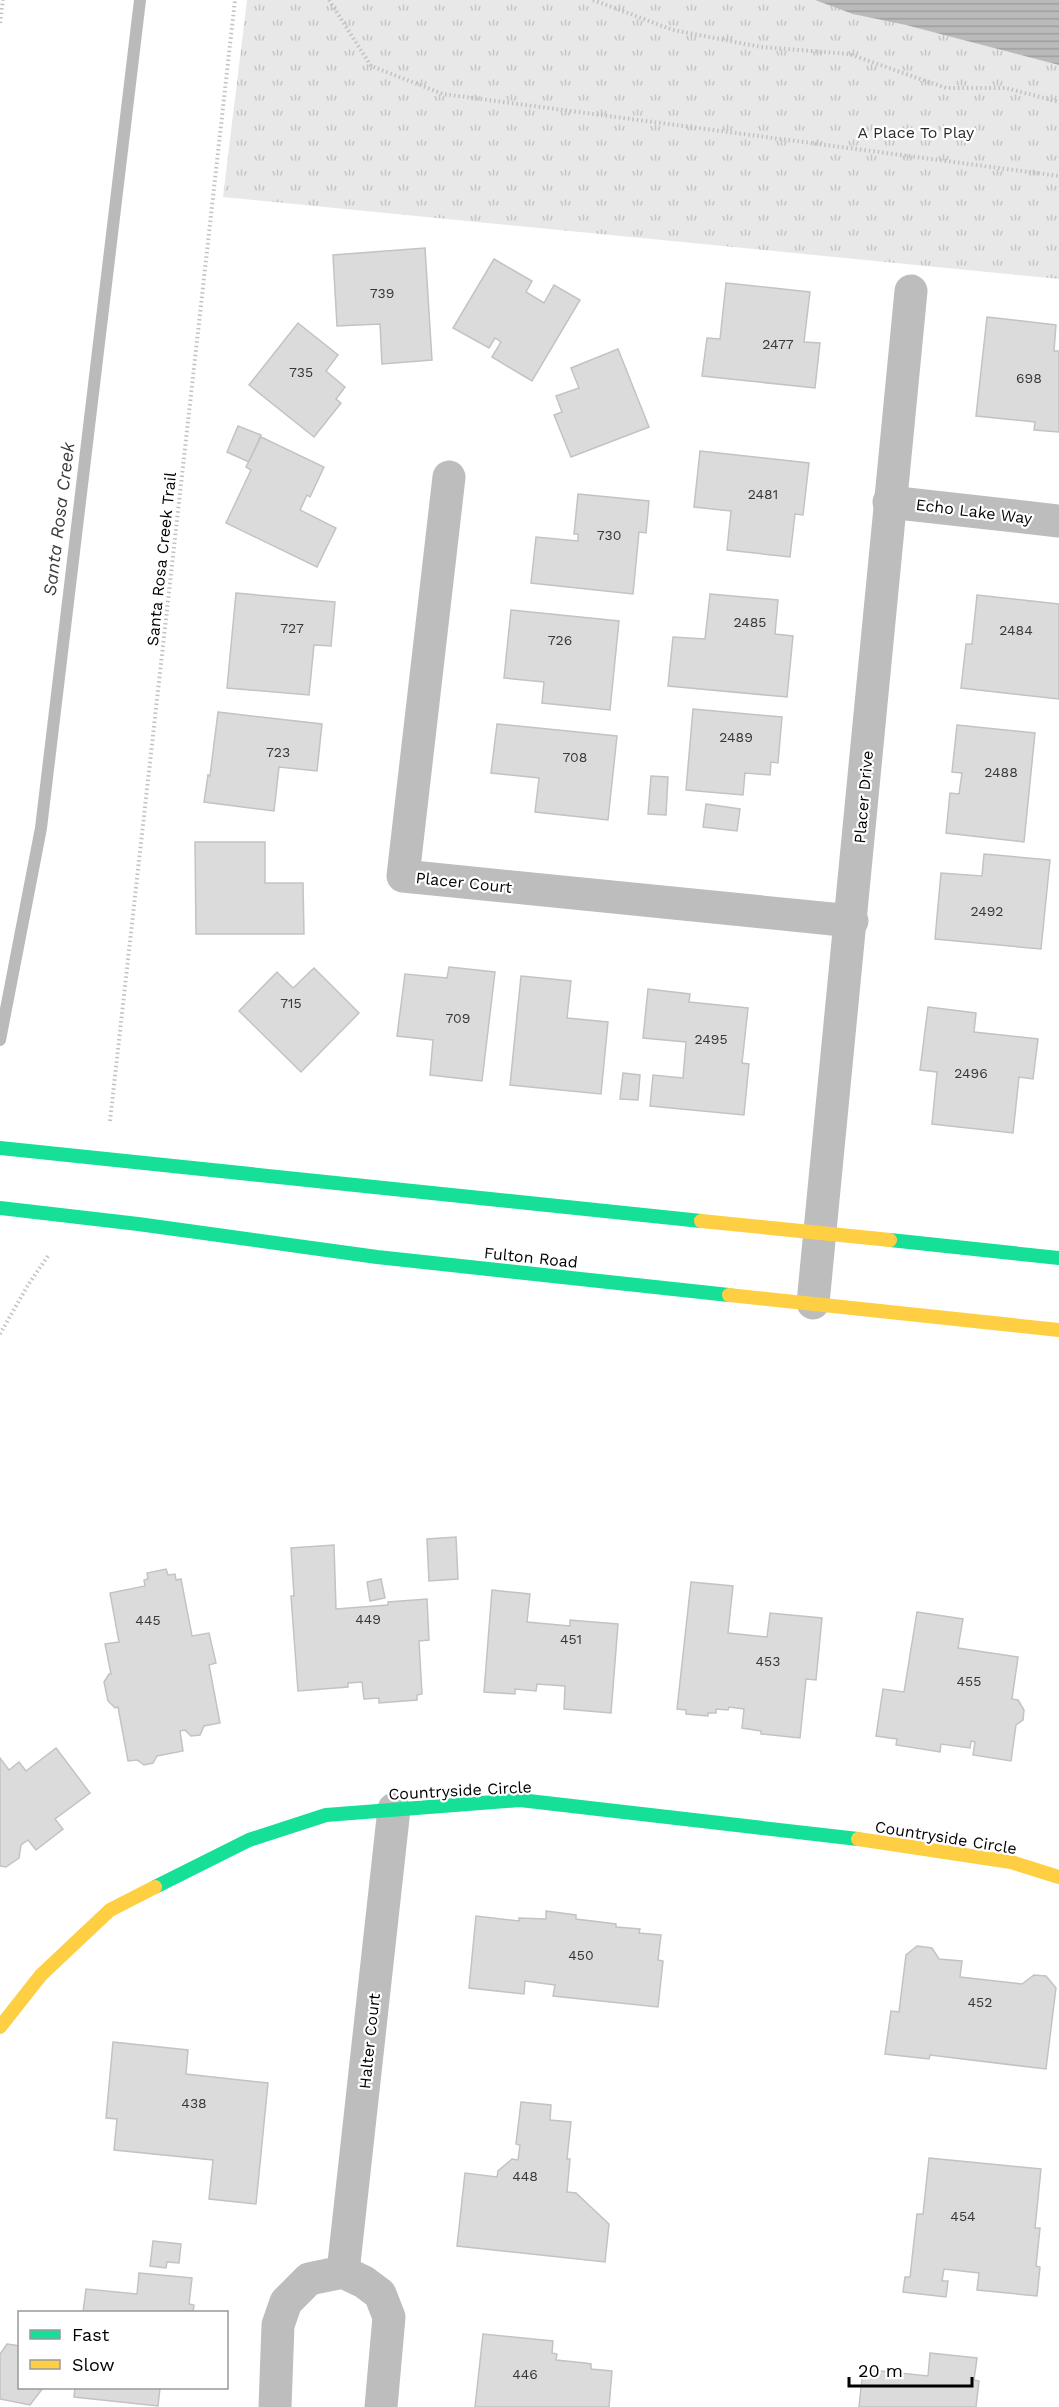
<svg xmlns="http://www.w3.org/2000/svg" width="1059" height="2407" viewBox="0 0 1059 2407" font-family="'Work Sans',sans-serif">
  <style>
    .park { fill: url(#park-tufts) }
    .water { fill: url(#water-rules) }
    .lines { fill: none; stroke-linecap: round; stroke-linejoin: round }
    .stream { stroke: #bababa; stroke-width: 12 }
    .building { fill: #dbdbdb; stroke: #c3c3c3; stroke-width: 1.5 }
    .path { stroke: #c2c2c2; stroke-width: 4; stroke-dasharray: 1.5 3; stroke-linecap: butt }
    .street { stroke: #bdbdbd; stroke-width: 33 }
    .fast { stroke: #16e098; stroke-width: 14 }
    .slow { stroke: #ffcf43; stroke-width: 14 }
    .labels { text-anchor: middle; stroke-width: 4.5; stroke-linejoin: round; paint-order: stroke }
    .number-label { font-size: 14px; fill: #373737 }
    .park-label { font-size: 16px; fill: #2c2c2c; stroke: #fff }
    .street-label { font-size: 16px; fill: #000; stroke: #fff }
    .water-label { font-size: 18px; font-style: italic; fill: #3d3d3d; stroke: #fff }
  </style>
  <defs>
    <pattern id="park-tufts" width="24" height="20" patternUnits="userSpaceOnUse" patternTransform="scale(1.5)"><rect width="24" height="20" fill="#e8e8e8"/><path d="M3 7l-1-3M5 7V3M7 7l1-3M15 17l-1-3M17 17v-4M19 17l1-3" fill="none" stroke="#c5c5c5"/></pattern>
    <pattern id="water-rules" width="6" height="5" patternUnits="userSpaceOnUse" patternTransform="scale(1.5)"><rect width="6" height="5" fill="#bababa"/><path d="M0 2.5h6" fill="none" stroke="#9e9e9e"/></pattern>
  </defs>
  <rect width="100%" height="100%" fill="#fff"/>
  <polygon class="park" points="247,0 1059,0 1059,279 223,197"/>
  <polygon class="water" points="815,0 1059,0 1059,65 906,25 853,14"/>
  <g class="lines">
    <polyline class="stream" points="0,1040 41,828 140,0"/>
  </g>
  <g class="building">
    <polygon points="425,248 432,360 382,364 380,324 337,326 333,255"/>
    <polygon points="494,259 532,281 526,292 544,303 554,285 580,300 532,381 492,357 501,342 495,338 489,348 453,328"/>
    <polygon points="726,283 810,292 804,342 820,343 815,388 702,376 707,338 720,339"/>
    <polygon points="987,317 1056,325 1054,351 1059,351 1059,432 1034,430 1035,422 976,416"/>
    <polygon points="298,323 338,355 326,371 345,387 336,399 341,403 314,437 249,385"/>
    <polygon points="618,349 649,427 571,457 554,415 562,412 556,396 579,388 571,368"/>
    <polygon points="238,426 261,435 249,462 227,452"/>
    <polygon points="261,437 324,467 310,497 307,495 300,510 336,528 317,567 226,523 251,470 246,467"/>
    <polygon points="700,451 809,463 803,515 795,514 790,557 727,550 731,511 694,507"/>
    <polygon points="578,494 649,501 646,533 639,532 633,594 531,583 536,537 578,541 578,534 574,534"/>
    <polygon points="236,593 335,602 331,646 314,645 309,695 227,688"/>
    <polygon points="710,594 778,600 775,634 793,636 787,697 668,686 673,637 705,639"/>
    <polygon points="977,595 1059,604 1059,699 961,688 966,644 972,644"/>
    <polygon points="511,610 619,621 610,710 542,703 544,682 504,678"/>
    <polygon points="693,709 782,717 778,763 771,762 770,775 745,773 743,795 686,790"/>
    <polygon points="218,712 322,724 317,771 279,767 274,811 204,802 208,775 210,776"/>
    <polygon points="497,724 617,736 608,820 535,812 539,778 491,773"/>
    <polygon points="957,725 1035,733 1024,842 946,833 950,793 959,794 962,773 952,772"/>
    <polygon points="651,776 668,777 666,815 648,814"/>
    <polygon points="706,804 740,809 737,831 703,827"/>
    <polygon points="195,842 265,842 265,883 303,883 304,934 196,934"/>
    <polygon points="984,854 1050,860 1041,949 935,939 941,873 982,876"/>
    <polygon points="449,967 495,972 482,1081 430,1075 433,1040 397,1036 405,974 447,978"/>
    <polygon points="314,968 359,1013 301,1072 239,1011 277,972 293,988"/>
    <polygon points="521,976 571,981 567,1018 608,1022 601,1094 510,1085"/>
    <polygon points="648,989 690,994 689,1002 748,1008 742,1063 749,1064 744,1115 650,1106 653,1075 683,1078 686,1042 643,1038"/>
    <polygon points="928,1007 976,1013 974,1032 1038,1039 1033,1079 1019,1077 1013,1133 932,1124 937,1072 920,1070"/>
    <polygon points="623,1073 640,1075 638,1100 620,1099"/>
    <polygon points="456,1537 458,1579 429,1581 427,1539"/>
    <polygon points="334,1545 336,1609 388,1605 388,1602 427,1599 429,1640 419,1641 422,1694 417,1695 417,1700 379,1703 379,1698 364,1699 362,1682 348,1683 348,1687 298,1691 291,1596 294,1596 291,1548"/>
    <polygon points="166,1569 168,1575 175,1574 176,1580 181,1579 192,1636 209,1633 216,1663 209,1665 220,1723 204,1726 200,1735 191,1736 185,1730 180,1731 183,1751 157,1756 153,1763 144,1765 137,1760 128,1761 118,1707 115,1708 108,1701 104,1682 109,1674 111,1674 105,1644 119,1642 110,1593 145,1586 144,1580 148,1579 147,1573"/>
    <polygon points="381,1579 385,1598 370,1601 367,1582"/>
    <polygon points="691,1582 733,1586 728,1633 767,1637 770,1613 822,1618 816,1680 806,1679 800,1738 761,1734 761,1731 742,1728 744,1709 729,1707 728,1710 716,1709 716,1713 708,1713 708,1716 686,1714 686,1710 677,1709"/>
    <polygon points="492,1590 530,1594 527,1622 570,1626 570,1620 618,1624 611,1713 564,1709 565,1686 537,1684 536,1691 515,1689 515,1694 484,1692"/>
    <polygon points="917,1612 963,1619 958,1648 1018,1657 1012,1699 1018,1700 1024,1710 1023,1720 1016,1725 1011,1761 973,1755 975,1742 971,1741 970,1748 941,1744 940,1752 896,1745 897,1739 876,1736 883,1689 904,1692"/>
    <polygon points="56,1748 90,1793 55,1819 63,1829 36,1850 28,1840 21,1845 19,1858 6,1867 0,1866 0,1758 9,1770 19,1762 26,1771"/>
    <polygon points="546,1911 576,1915 576,1919 616,1924 616,1927 640,1929 639,1933 661,1935 658,1960 663,1961 658,2007 553,1996 555,1985 525,1981 524,1994 469,1988 476,1916 519,1921 519,1918 546,1919"/>
    <polygon points="917,1946 932,1948 939,1959 962,1961 960,1977 1022,1984 1034,1975 1046,1976 1056,1988 1046,2069 930,2055 929,2059 885,2054 891,2011 899,2012 906,1955"/>
    <polygon points="113,2042 188,2050 186,2074 268,2083 256,2204 209,2199 213,2160 114,2150 117,2119 106,2118"/>
    <polygon points="521,2102 551,2105 550,2120 571,2122 567,2159 570,2159 567,2192 576,2193 609,2224 605,2262 457,2246 465,2173 497,2177 498,2171 512,2159 518,2160 520,2145 516,2144"/>
    <polygon points="929,2158 1041,2169 1035,2228 1040,2228 1036,2266 1040,2267 1037,2296 977,2290 979,2273 944,2269 942,2281 948,2281 946,2297 903,2292 905,2277 910,2277 917,2214 923,2214"/>
    <polygon points="153,2241 181,2244 179,2263 167,2262 166,2268 150,2266"/>
    <polygon points="139,2273 192,2278 189,2304 194,2305 193,2312 83,2312 86,2289 137,2294"/>
    <polygon points="483,2334 553,2341 552,2353 557,2354 556,2360 585,2363 591,2364 591,2369 612,2371 609,2407 475,2407"/>
    <polygon points="7,2344 20,2346 20,2388 43,2388 30,2405 0,2399 0,2354"/>
    <polygon points="930,2353 977,2358 974,2380 979,2381 976,2407 859,2407 863,2369 928,2376"/>
    <polygon points="75,2388 160,2388 158,2406 74,2397"/>
  </g>
  <g class="lines">
    <g class="path">
      <polyline points="329,0 371,66 443,94 1059,176"/>
      <polyline points="593,0 673,30 761,47 849,54 946,88 1006,88 1059,102"/>
      <polyline points="0,23 3,0"/>
      <polyline points="110,1121 235,0"/>
      <polyline points="0,1334 28,1285 48,1256"/>
    </g>
    <g class="street">
      <polyline points="449,477 403,876 852,921"/>
      <polyline points="889,502 1059,521"/>
      <path d="M 813,1303 C 848,966 876,628 911,291"/>
      <polyline points="343,2272 394,1809"/>
      <polyline points="275,2407 278,2325 286,2302 309,2279 343,2272 364,2282 380,2294 389,2317 381,2407"/>
    </g>
    <g class="fast">
      <polyline points="0,1148 701,1221"/>
      <polyline points="0,1208 138,1224 377,1257 729,1295"/>
      <polyline points="890,1240 1059,1258"/>
      <polyline points="155,1887 249,1840 326,1815 520,1800 858,1839"/>
    </g>
    <g class="slow">
      <polyline points="701,1221 890,1240"/>
      <polyline points="729,1295 1059,1330"/>
      <polyline points="858,1839 1011,1862 1059,1877"/>
      <polyline points="0,2027 41,1975 110,1910 155,1887"/>
    </g>
  </g>
  <g class="labels">
    <g class="number-label">
      <text x="382" y="298">739</text>
      <text x="778" y="349">2477</text>
      <text x="301" y="377">735</text>
      <text x="1029" y="383">698</text>
      <text x="763" y="499">2481</text>
      <text x="609" y="540">730</text>
      <text x="750" y="627">2485</text>
      <text x="292" y="633">727</text>
      <text x="1016" y="635">2484</text>
      <text x="560" y="645">726</text>
      <text x="736" y="742">2489</text>
      <text x="278" y="757">723</text>
      <text x="575" y="762">708</text>
      <text x="1001" y="777">2488</text>
      <text x="987" y="916">2492</text>
      <text x="291" y="1008">715</text>
      <text x="458" y="1023">709</text>
      <text x="711" y="1044">2495</text>
      <text x="971" y="1078">2496</text>
      <text x="368" y="1624">449</text>
      <text x="148" y="1625">445</text>
      <text x="571" y="1644">451</text>
      <text x="768" y="1666">453</text>
      <text x="969" y="1686">455</text>
      <text x="581" y="1960">450</text>
      <text x="980" y="2007">452</text>
      <text x="194" y="2108">438</text>
      <text x="525" y="2181">448</text>
      <text x="963" y="2221">454</text>
      <text x="525" y="2379">446</text>
    </g>
    <g class="park-label">
      <text x="916" y="138">A Place To Play</text>
    </g>
    <g class="street-label">
      <text transform="translate(974 511) rotate(7)" y="6">Echo Lake Way</text>
      <text transform="translate(161 559) rotate(-84)" y="6">Santa Rosa Creek Trail</text>
      <text transform="translate(863 797) rotate(-85)" y="6">Placer Drive</text>
      <text transform="translate(464 882) rotate(6)" y="6">Placer Court</text>
      <text transform="translate(531 1257) rotate(6)" y="6">Fulton Road</text>
      <text transform="translate(460 1790) rotate(-3)" y="6">Countryside Circle</text>
      <text transform="translate(946 1837) rotate(9)" y="6">Countryside Circle</text>
      <text transform="translate(369 2041) rotate(-84)" y="6">Halter Court</text>
    </g>
    <g class="water-label">
      <text transform="translate(59 519) rotate(-83)" y="6">Santa Rosa Creek</text>
    </g>
  </g>
  <rect x="18" y="2311" width="210" height="78" fill="#ffffff" stroke="#999999" stroke-width="1.5"/>
  <rect x="30" y="2330" width="30" height="9" fill="#16e098" stroke="#999999" stroke-width="1.5"/>
  <text x="72" y="2341" font-size="18" fill="#000000">Fast</text>
  <rect x="30" y="2360" width="30" height="9" fill="#ffcf43" stroke="#999999" stroke-width="1.5"/>
  <text x="72" y="2371" font-size="18" fill="#000000">Slow</text>
  <path d="M849 2377v9h123v-9" fill="none" stroke="#000000" stroke-width="3"/>
  <text x="858" y="2377" font-size="18" fill="#000000" stroke="#ffffff" stroke-width="4.5" paint-order="stroke">20 m</text>
</svg>
